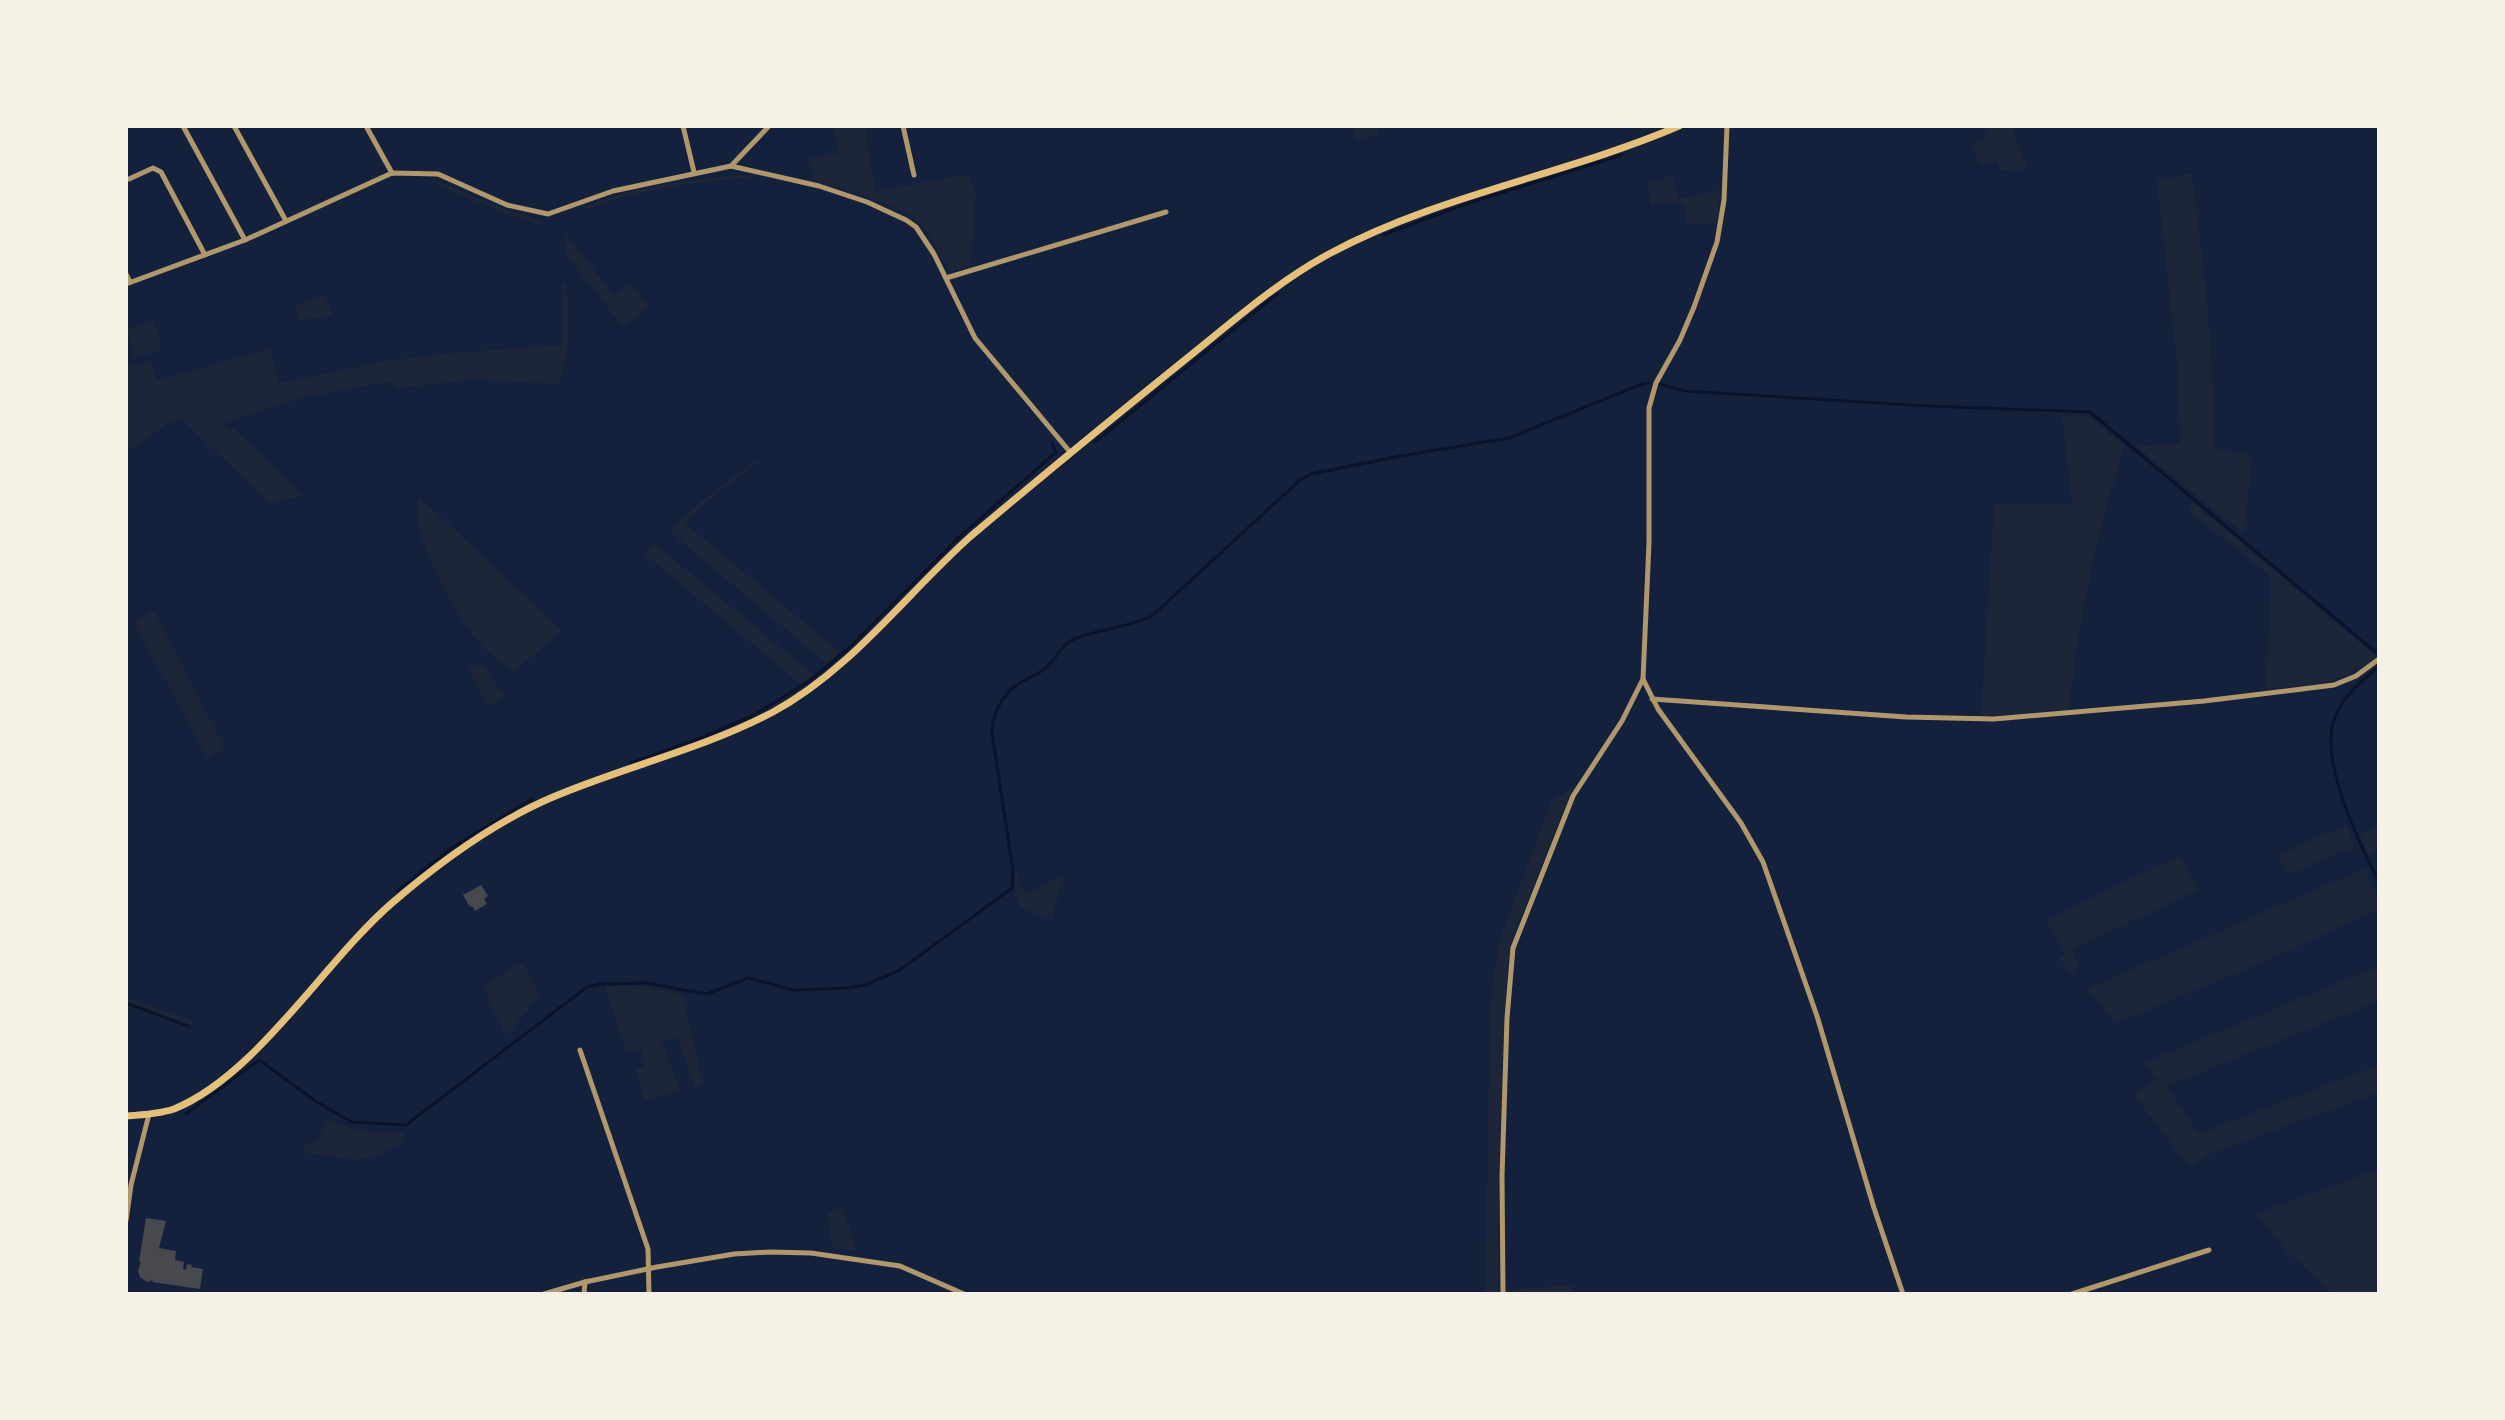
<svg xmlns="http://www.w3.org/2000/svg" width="2505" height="1420" viewBox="0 0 2505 1420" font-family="'Exo 2',sans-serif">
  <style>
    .green { fill: #1d2539 }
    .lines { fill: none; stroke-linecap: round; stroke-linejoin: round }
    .stream { stroke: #0b132b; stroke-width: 3 }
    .building { fill: #48494c }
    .minor { stroke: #b1986c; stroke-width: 5 }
    .secondary { stroke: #e5c07b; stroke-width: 7 }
  </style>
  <rect width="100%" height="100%" fill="#14213d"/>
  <g class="green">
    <path d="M 833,126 L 865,126 L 875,192 L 969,174 L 977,199 L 973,202 L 974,232 L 970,265 L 953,271 L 949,269 C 940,258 935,243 927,231 C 907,204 845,191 814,180 L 810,158 L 839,153 Z"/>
    <polygon points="1352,126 1383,126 1378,128 1380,134 1358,142"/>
    <polygon points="1986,126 2011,126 2028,169 1999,170 1997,162 1979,165 1971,144 1988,136"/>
    <path d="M 2192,173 C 2204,265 2214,356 2215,448 L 2252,456 L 2244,533 L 2136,446 L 2180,444 L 2177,364 L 2157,180 Z"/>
    <path d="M 744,175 L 753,177 L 678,185 L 629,195 L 586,210 L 584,207 C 638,186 686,179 744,175 Z"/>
    <polygon points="1672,175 1680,199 1720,190 1717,223 1687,225 1684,202 1650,205 1648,184"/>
    <polygon points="438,181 505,210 537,219 546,227 501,212 438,185"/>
    <polygon points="564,232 614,295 630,283 649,307 623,327 567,256"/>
    <path d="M 566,284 C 569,319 571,351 559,384 L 474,380 L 395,388 L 393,381 L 305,397 L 224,423 L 230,430 L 234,428 L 304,496 L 270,503 L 181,419 L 166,424 L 133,449 L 126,445 L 126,368 L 151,360 L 158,381 L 270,348 L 279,383 L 385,361 L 455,353 L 563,345 L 562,285 Z"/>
    <polygon points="325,294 333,316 300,320 295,305"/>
    <polygon points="154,320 162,350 135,357 126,329"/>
    <path d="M 2062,416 L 2089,417 L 2125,446 C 2096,533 2079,619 2069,710 L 1981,717 L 1994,503 L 2072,505 Z"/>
    <polygon points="756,460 758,463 707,501 685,523 840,652 828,665 669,531 705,498"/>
    <path d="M 419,496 L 562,631 L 514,672 C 502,663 490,655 480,644 C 457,617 407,532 419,496 Z"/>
    <path d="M 2192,502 L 2377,657 C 2336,686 2314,684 2266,689 L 2271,576 L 2188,511 Z"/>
    <polygon points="655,544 814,675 800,684 644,554"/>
    <polygon points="154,610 225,748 208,758 134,623"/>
    <polygon points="482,662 504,697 487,706 469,669"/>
    <polygon points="1573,787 1517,927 1507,966 1498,1175 1498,1294 1485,1294 1490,1017 1493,977 1501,936 1551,802"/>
    <polygon points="2379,824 2379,848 2368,856 2361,836"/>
    <polygon points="2346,825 2354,847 2287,874 2278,855"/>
    <polygon points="2179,856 2198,889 2072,950 2079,966 2074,978 2059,958 2065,954 2046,920"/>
    <polygon points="2364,869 2379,897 2379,909 2254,966 2115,1023 2087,989"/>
    <polygon points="1016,871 1018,871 1021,890 1030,892 1060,876 1062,880 1052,920 1021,907 1014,891"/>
    <polygon points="523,963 541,997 527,1006 529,1009 506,1036 482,985"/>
    <polygon points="2379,966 2379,1001 2167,1086 2199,1134 2379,1065 2379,1092 2212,1153 2189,1166 2133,1094 2157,1080 2144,1063"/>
    <polygon points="605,986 639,986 684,995 685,1005 703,1085 695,1087 677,1036 662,1042 680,1091 645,1101 635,1069 645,1066 640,1048 626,1053"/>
    <polygon points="126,997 194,1021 188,1028 126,1006"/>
    <path d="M 327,1119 C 352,1131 376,1134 404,1132 L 404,1142 L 376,1156 L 356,1160 L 306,1153 L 302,1145 L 317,1140 Z"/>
    <polygon points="2379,1169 2379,1294 2334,1294 2287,1252 2256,1214"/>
    <polygon points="843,1207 856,1250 832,1248 827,1213"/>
    <polygon points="1572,1285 1573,1294 1506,1294 1506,1290"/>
  </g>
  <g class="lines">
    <g class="stream">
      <polyline points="1383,235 1463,205 1622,155"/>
      <polyline points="1660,384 1685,391 1928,406 2090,412 2379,655"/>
      <polyline points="1095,442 1277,294"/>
      <path d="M 2379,666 C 2362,681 2343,695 2335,717 C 2318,759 2359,843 2379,882"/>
      <polyline points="631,763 703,737 752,716 808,682 850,647 955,541 1056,452 1052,444"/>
      <polyline points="397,891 453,847 532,799"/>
      <polyline points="126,1003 188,1026"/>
      <path d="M 186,1114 L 259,1060 L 317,1102 L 352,1122 L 406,1125 L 587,987 L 599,984 L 646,983 L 707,994 L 748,978 L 794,990 L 848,988 L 865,985 L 900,970 L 1012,888 L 1013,871 L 992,732 C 992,712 1005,691 1023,681 C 1032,676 1042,673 1049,665 C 1058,656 1062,644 1074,639 C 1099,629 1126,628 1152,616 L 1300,480 L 1311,474 L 1401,456 L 1509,438 L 1642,384 L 1649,383"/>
    </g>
  </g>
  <g class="building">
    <polygon points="481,885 488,896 484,899 487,904 475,911 472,906 470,907 463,895"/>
    <polygon points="146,1218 166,1221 159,1248 176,1251 175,1260 184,1262 183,1269 186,1270 187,1264 192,1265 191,1267 203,1269 200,1289 152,1282 153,1280 147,1282 140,1277 138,1271 141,1262 139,1262"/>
  </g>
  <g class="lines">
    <g class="minor">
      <polyline points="183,126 245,240"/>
      <polyline points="234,126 286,221"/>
      <polyline points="366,126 392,173"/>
      <polyline points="683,126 694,172"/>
      <polyline points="903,126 914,175"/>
      <polyline points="1727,126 1724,200 1717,242 1694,307 1680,340 1656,383 1649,408 1649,543 1643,679 1658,709 1741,823 1763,862 1817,1016 1874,1208 1903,1294"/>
      <polyline points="731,166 819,186 867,202 906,220 916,227 934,254 975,338 1070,452"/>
      <polyline points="129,179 153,168 161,172 205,255"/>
      <polyline points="126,274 130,282"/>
      <polyline points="946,278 1166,212"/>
      <polyline points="126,284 245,240 392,173 438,174 507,205 548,214 613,191 731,166 769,126"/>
      <polyline points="1652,699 1906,717 1994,719 2204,701 2334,685 2356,676 2379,659"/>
      <polyline points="580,1050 648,1249 649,1294"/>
      <polyline points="126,1221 131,1185 149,1114"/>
      <polyline points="544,1294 585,1282 657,1267 734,1254 770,1252 811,1253 900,1266 964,1294"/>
      <polyline points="584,1294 585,1282"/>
      <polyline points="1503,1294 1502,1176 1507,1018 1513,948 1573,796 1622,721 1643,679"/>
      <polyline points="2072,1294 2209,1250"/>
    </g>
    <path class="secondary" d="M 126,1116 C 142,1115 159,1114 174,1109 C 257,1075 323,963 392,903 C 441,861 494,822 553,797 C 626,766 703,749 773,712 C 851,670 906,594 971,536 C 1042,476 1114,417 1186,359 C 1231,323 1276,283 1327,255 C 1437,195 1565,175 1679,126"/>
  </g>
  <rect width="2505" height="1420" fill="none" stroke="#f6f1e7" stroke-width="256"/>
</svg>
